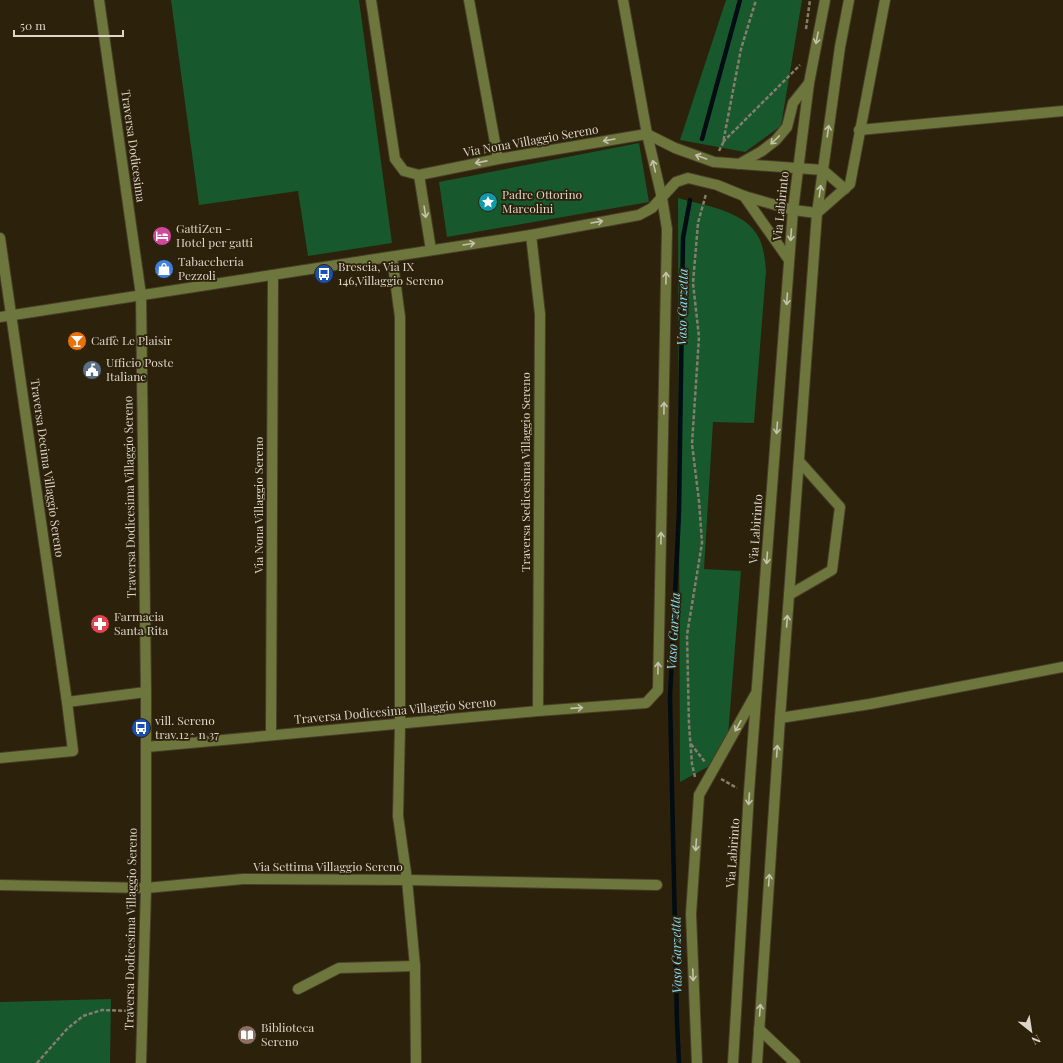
<svg xmlns="http://www.w3.org/2000/svg" width="1063" height="1063" viewBox="0 0 1063 1063" font-family="'Playfair Display',serif">
  <style>
    .green { fill: #18582d }
    .lines { fill: none; stroke-linecap: round; stroke-linejoin: round }
    .stream { stroke: #010d12; stroke-width: 4.5 }
    .minor-casing { stroke: #483e29; stroke-width: 12 }
    .path { stroke: #867d6c; stroke-width: 2.5; stroke-dasharray: 4 2; stroke-linecap: butt }
    .minor { stroke: #6d773d; stroke-width: 10 }
    .oneway { stroke: #c6c2ac }
    .labels { text-anchor: middle; stroke-width: 3.5; stroke-linejoin: round; paint-order: stroke }
    .street-label { font-size: 12px; fill: #dcd5c8; stroke: #2c210b }
    .poi-label { font-size: 12px; fill: #dcd5c8; stroke: #2c210b; text-anchor: start }
    .water-label { font-size: 13px; font-style: italic; fill: #86ddf8; stroke: #2c210b }
  </style>
  <rect width="100%" height="100%" fill="#2c210b"/>
  <g class="green">
    <polygon points="171,0 359,0 392,243 308,256 298,191 199,205"/>
    <polygon points="726,0 802,0 781,126 745,152 680,140"/>
    <polygon points="639,143 649,202 447,237 439,182"/>
    <path d="M 678,198 C 705,206 745,210 759,238 C 764,248 765,260 766,271 L 754,423 L 713,422 L 704,569 L 741,571 L 728,736 L 713,764 L 680,782 Z"/>
    <polygon points="111,999 110,1063 0,1063 0,1002"/>
  </g>
  <g class="lines">
    <g class="stream">
      <polyline points="702,139 740,0"/>
      <polyline points="679,1063 677,1022 670,697 679,513 683,238 690,200"/>
    </g>
    <defs>
      <g id="minor">
        <polyline points="99,0 141,295 146,692 146,888 141,1063"/>
        <polyline points="371,0 395,159 404,171 419,175 498,159 647,134 675,148 714,162 823,170 845,189"/>
        <polyline points="469,0 498,159"/>
        <polyline points="859,130 1063,111"/>
        <polyline points="739,164 762,151 776,140 787,127 793,103 809,83"/>
        <polyline points="419,175 431,250"/>
        <polyline points="744,196 789,260"/>
        <polyline points="531,235 540,314 538,711"/>
        <polyline points="0,238 67,702 73,751 0,758"/>
        <polyline points="392,257 400,317 400,725 398,816 407,880 415,966 416,1063"/>
        <polyline points="0,317 531,235 639,215 652,208 676,182 688,178 717,185 744,196 793,210 817,213 850,184 885,0"/>
        <polyline points="789,595 832,570 840,507 799,461"/>
        <polyline points="67,702 146,692"/>
        <polyline points="780,718 870,704 1063,667"/>
        <polyline points="271,735 273,275"/>
        <polyline points="146,747 538,711 646,703 658,690 667,229 662,198 647,134 623,0"/>
        <polyline points="0,885 146,888 243,879 407,880 657,885"/>
        <polyline points="298,989 339,968 415,966"/>
        <polyline points="759,1029 795,1063"/>
        <polyline points="697,1063 691,914 699,795 755,695"/>
        <polyline points="733,1063 749,792 793,210 809,83 825,0"/>
        <polyline points="757,1063 780,718 817,213 840,47 849,0"/>
      </g>
    </defs>
    <use href="#minor" class="minor-casing"/>
    <g class="path">
      <polyline points="806,29 810,0"/>
      <polyline points="723,142 800,65"/>
      <polyline points="719,151 723,143 741,49 756,0"/>
      <polyline points="691,744 705,762"/>
      <polyline points="695,777 692,764 689,725 687,635 702,543 699,501 692,444 699,337 693,283 698,223 706,194"/>
      <polyline points="721,779 737,788"/>
      <polyline points="37,1063 67,1029 83,1016 102,1010 131,1011"/>
    </g>
    <use href="#minor" class="minor"/>
  </g>
  <defs><path id="oneway-shaft" d="M-6 0H5M1.5-3L5.5 0L1.5 3" fill="none" stroke-width="1.6" stroke-linecap="round" stroke-linejoin="round"/></defs>
  <g class="oneway">
    <use href="#oneway-shaft" transform="translate(817 38) rotate(101)"/>
    <use href="#oneway-shaft" transform="translate(828 131) rotate(-82)"/>
    <use href="#oneway-shaft" transform="translate(609 140) rotate(170)"/>
    <use href="#oneway-shaft" transform="translate(775 140) rotate(136)"/>
    <use href="#oneway-shaft" transform="translate(701 157) rotate(-160)"/>
    <use href="#oneway-shaft" transform="translate(481 162) rotate(169)"/>
    <use href="#oneway-shaft" transform="translate(654 166) rotate(-103)"/>
    <use href="#oneway-shaft" transform="translate(820 191) rotate(-82)"/>
    <use href="#oneway-shaft" transform="translate(425 212) rotate(81)"/>
    <use href="#oneway-shaft" transform="translate(597 222) rotate(-10)"/>
    <use href="#oneway-shaft" transform="translate(791 235) rotate(94)"/>
    <use href="#oneway-shaft" transform="translate(469 244) rotate(-9)"/>
    <use href="#oneway-shaft" transform="translate(666 278) rotate(-89)"/>
    <use href="#oneway-shaft" transform="translate(787 299) rotate(94)"/>
    <use href="#oneway-shaft" transform="translate(664 408) rotate(-89)"/>
    <use href="#oneway-shaft" transform="translate(777 428) rotate(94)"/>
    <use href="#oneway-shaft" transform="translate(661 538) rotate(-89)"/>
    <use href="#oneway-shaft" transform="translate(767 558) rotate(94)"/>
    <use href="#oneway-shaft" transform="translate(787 621) rotate(-86)"/>
    <use href="#oneway-shaft" transform="translate(658 668) rotate(-89)"/>
    <use href="#oneway-shaft" transform="translate(577 708) rotate(-4)"/>
    <use href="#oneway-shaft" transform="translate(738 726) rotate(119)"/>
    <use href="#oneway-shaft" transform="translate(777 751) rotate(-86)"/>
    <use href="#oneway-shaft" transform="translate(749 799) rotate(94)"/>
    <use href="#oneway-shaft" transform="translate(696 845) rotate(94)"/>
    <use href="#oneway-shaft" transform="translate(769 880) rotate(-86)"/>
    <use href="#oneway-shaft" transform="translate(693 975) rotate(88)"/>
    <use href="#oneway-shaft" transform="translate(760 1010) rotate(-86)"/>
  </g>
  <defs>
    <symbol id="sight-disc" viewBox="-11 -11 22 22"><circle r="9.5" fill="#0f9aa8" stroke="#2c210b"/><path d="M0-6L1.8-2.2L6-1.7L2.9 1.2L3.7 5.4L0 3.3L-3.7 5.4L-2.9 1.2L-6-1.7L-1.8-2.2Z" fill="#fff"/></symbol>
    <symbol id="hotel-disc" viewBox="-11 -11 22 22"><circle r="9.5" fill="#d1479c" stroke="#2c210b"/><path d="M-6-4.5h1.5V1H6V5H4.5V3h-9V5H-6ZM-4 0a1.8 1.8 0 1 1 3.6 0ZM.5 0V-2.5h3Q6-2.5 6 0Z" fill="#fff"/></symbol>
    <symbol id="shop-disc" viewBox="-11 -11 22 22"><circle r="9.5" fill="#3f7fe0" stroke="#2c210b"/><path d="M-5-2.5h2.3a2.7 3.5 0 0 1 5.4 0H5L5.5 6h-11ZM-1.5-2.5h3a1.5 2.3 0 0 0-3 0Z" fill="#fff"/></symbol>
    <symbol id="bus-disc" viewBox="-11 -11 22 22"><circle r="9.5" fill="#1a4fb4" stroke="#2c210b"/><path d="M-5-6H5V4H4V6H2V4H-2V6H-4V4H-5ZM-3.5-4V0h7V-4ZM-3.5 1.2v1.5H-2V1.2ZM2 1.2v1.5H3.5V1.2Z" fill="#fff"/></symbol>
    <symbol id="bar-disc" viewBox="-11 -11 22 22"><circle r="9.5" fill="#e8710a" stroke="#2c210b"/><path d="M-6-5H6L.8 .8V4.5H3.5V6h-7V4.5H-.8V.8Z" fill="#fff"/></symbol>
    <symbol id="civic-disc" viewBox="-11 -11 22 22"><circle r="9.5" fill="#5c6f8a" stroke="#2c210b"/><path d="M-.6-6.5H3V-4.5H.6V-3L4-1V1h2V6H-6V1h2V-1L-.6-3ZM-1.2 2.5V6h2.4V2.5Z" fill="#fff"/></symbol>
    <symbol id="pharmacy-disc" viewBox="-11 -11 22 22"><circle r="9.5" fill="#e0444e" stroke="#2c210b"/><path d="M-2-6h4v4h4v4h-4v4h-4v-4h-4v-4h4Z" fill="#fff"/></symbol>
    <symbol id="library-disc" viewBox="-11 -11 22 22"><circle r="9.5" fill="#8d6e63" stroke="#2c210b"/><path d="M-6-4Q-3-5.5-.7-3.5V5Q-3 3-6 4ZM6-4Q3-5.5 .7-3.5V5Q3 3 6 4Z" fill="#fff"/></symbol>
  </defs>
  <g fill-rule="evenodd">
    <use href="#sight-disc" x="477" y="191" width="22" height="22"/>
    <use href="#hotel-disc" x="151" y="225" width="22" height="22"/>
    <use href="#shop-disc" x="153" y="258" width="22" height="22"/>
    <use href="#bus-disc" x="313" y="263" width="22" height="22"/>
    <use href="#bar-disc" x="66" y="330" width="22" height="22"/>
    <use href="#civic-disc" x="81" y="359" width="22" height="22"/>
    <use href="#pharmacy-disc" x="89" y="613" width="22" height="22"/>
    <use href="#bus-disc" x="130" y="717" width="22" height="22"/>
    <use href="#library-disc" x="236" y="1024" width="22" height="22"/>
  </g>
  <g class="labels">
    <g class="street-label">
      <text transform="translate(531 141) rotate(-10)" y="4">Via Nona Villaggio Sereno</text>
      <text transform="translate(133 146) rotate(82)" y="4">Traversa Dodicesima</text>
      <text transform="translate(781 206) rotate(-84)" y="4">Via Labirinto</text>
      <text transform="translate(47 468) rotate(82)" y="4">Traversa Decima Villaggio Sereno</text>
      <text transform="translate(526 472) rotate(-90)" y="4">Traversa Sedicesima Villaggio Sereno</text>
      <text transform="translate(130 497) rotate(-91)" y="4">Traversa Dodicesima Villaggio Sereno</text>
      <text transform="translate(259 505) rotate(-90)" y="4">Via Nona Villaggio Sereno</text>
      <text transform="translate(756 529) rotate(-86)" y="4">Via Labirinto</text>
      <text transform="translate(395 711) rotate(-5)" y="4">Traversa Dodicesima Villaggio Sereno</text>
      <text transform="translate(733 853) rotate(-86)" y="4">Via Labirinto</text>
      <text x="328" y="871">Via Settima Villaggio Sereno</text>
      <text transform="translate(131 929) rotate(-89)" y="4">Traversa Dodicesima Villaggio Sereno</text>
    </g>
    <g class="poi-label">
      <text x="502" y="199">Padre Ottorino<tspan x="502" dy="14">Marcolini</tspan></text>
      <text x="176" y="233">GattiZen -<tspan x="176" dy="14">Hotel per gatti</tspan></text>
      <text x="178" y="266">Tabaccheria<tspan x="178" dy="14">Pezzoli</tspan></text>
      <text x="338" y="271">Brescia, Via IX<tspan x="338" dy="14">146,Villaggio Sereno</tspan></text>
      <text x="91" y="345">Caffè Le Plaisir</text>
      <text x="106" y="367">Ufficio Poste<tspan x="106" dy="14">Italiane</tspan></text>
      <text x="114" y="621">Farmacia<tspan x="114" dy="14">Santa Rita</tspan></text>
      <text x="155" y="725">vill. Sereno<tspan x="155" dy="14">trav.12^ n 37</tspan></text>
      <text x="261" y="1032">Biblioteca<tspan x="261" dy="14">Sereno</tspan></text>
    </g>
    <g class="water-label">
      <text transform="translate(682 307) rotate(-89)" y="5">Vaso Garzetta</text>
      <text transform="translate(673 631) rotate(-87)" y="5">Vaso Garzetta</text>
      <text transform="translate(676 955) rotate(-91)" y="5">Vaso Garzetta</text>
    </g>
  </g>
  <g transform="translate(1031 1031) rotate(150)" stroke="#2c210b" stroke-width="3" paint-order="stroke">
  <path d="M0-3L7 15L0 10L-7 15Z" fill="#dcd5c8"/>
  <text y="-6" font-size="11" font-weight="bold" text-anchor="middle" fill="#dcd5c8">N</text>
  </g>
  <path d="M14 30v6h109v-6" fill="none" stroke="#dcd5c8" stroke-width="2"/>
  <text x="20" y="30" font-size="12" fill="#dcd5c8" stroke="#2c210b" stroke-width="3" paint-order="stroke">50 m</text>
</svg>
